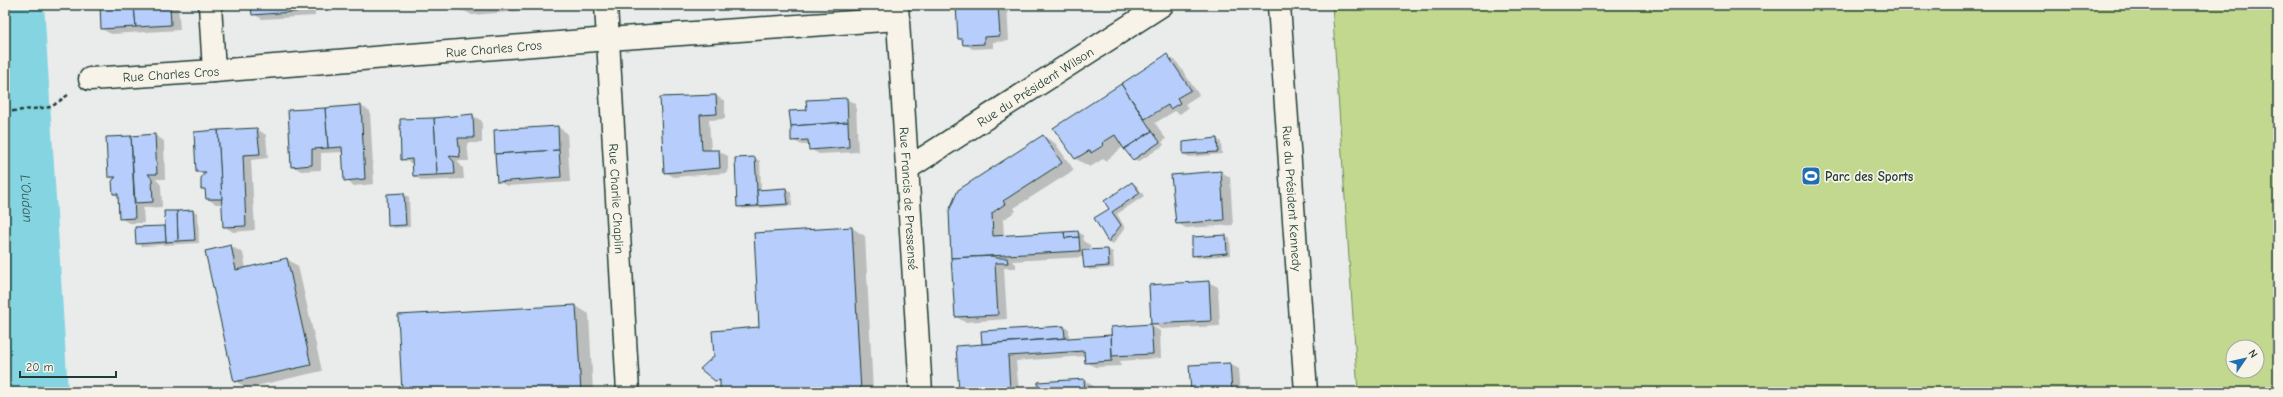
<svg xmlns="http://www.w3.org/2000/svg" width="2283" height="397" viewBox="0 0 2283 397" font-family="'Comic Neue',sans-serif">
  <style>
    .green { fill: #c2d88e; stroke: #708a61; fill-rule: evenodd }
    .shadow { fill: #0003 }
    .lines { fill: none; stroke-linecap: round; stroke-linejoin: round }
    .river { stroke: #85d4e2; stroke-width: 58 }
    .building { fill: #b7cefc; stroke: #1f3d34 }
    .minor-casing { stroke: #1f3d34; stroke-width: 25 }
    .path { stroke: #1f3d34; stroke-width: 2.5; stroke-dasharray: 4 3; stroke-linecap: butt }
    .minor { stroke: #f7f3e8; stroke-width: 22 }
    .labels { text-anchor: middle; stroke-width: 3.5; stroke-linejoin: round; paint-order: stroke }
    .street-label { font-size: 13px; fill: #1f3d34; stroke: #f7f3e8 }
    .poi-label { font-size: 13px; font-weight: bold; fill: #1f3d34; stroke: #f7f3e8; text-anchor: start }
    .water-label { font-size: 14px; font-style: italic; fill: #335b57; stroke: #f7f3e8 }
  </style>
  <rect width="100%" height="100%" fill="#eaecec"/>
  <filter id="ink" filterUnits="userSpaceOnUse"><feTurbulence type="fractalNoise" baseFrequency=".025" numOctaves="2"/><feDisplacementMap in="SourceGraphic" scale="8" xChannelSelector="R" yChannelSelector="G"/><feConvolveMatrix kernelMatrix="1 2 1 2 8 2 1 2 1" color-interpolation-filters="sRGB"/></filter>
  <g filter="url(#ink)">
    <path class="green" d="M 1332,5 L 2278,5 L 2278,392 L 1358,392 ZM 2233,347 L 2257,347 L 2257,371 L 2233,371 Z"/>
    <g class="shadow">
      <polygon points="101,5 178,5 180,30 111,34 102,29"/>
      <polygon points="252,5 314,5 315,16 262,19 253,14"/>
      <polygon points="362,5 403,5 366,7"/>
      <polygon points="462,5 544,5 544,9 472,15 463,10"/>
      <polygon points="957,5 1007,5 1009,41 993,42 993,48 973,49 964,44 964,41 959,39"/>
      <polygon points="1167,56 1176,61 1199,95 1185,104 1188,108 1180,114 1175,111 1155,123 1166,139 1162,142 1164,145 1138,162 1133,159 1124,146 1106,161 1103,159 1090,167 1076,159 1055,129"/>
      <polygon points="716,96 725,101 725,119 709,120 711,151 718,151 728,156 728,173 674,177 665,172 661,98"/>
      <polygon points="846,99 856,104 858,152 819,154 810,149 810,145 802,145 792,140"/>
      <polygon points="361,106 370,111 374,184 354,186 345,180 343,152 321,153 321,170 301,171 292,166"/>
      <polygon points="472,115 482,121 482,143 467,143 469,161 457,161 463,168 464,179 423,181 413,176 413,164 402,159 401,120"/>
      <polygon points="558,127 567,133 570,182 507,186 498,181"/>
      <polygon points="257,129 266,135 268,158 251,160 255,230 233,232 224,226 223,204 216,204 207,199 206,190 202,188 204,176 197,171"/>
      <polygon points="155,135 164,141 165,179 156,179 161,185 162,207 143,208 144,223 129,223 120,218 119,197 114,194 115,180 109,177 108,138"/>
      <polygon points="1043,136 1055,143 1074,170 1014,208 1016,211 1003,220 1004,236 1078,232 1083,235 1083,241 1090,245 1091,251 1108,250 1113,252 1114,268 1090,270 1085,267 1084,257 1012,261 1016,264 1016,268 1004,268 1007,319 965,322 956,317 952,258"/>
      <polygon points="1217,139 1221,142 1222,154 1189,157 1184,154"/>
      <polygon points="755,158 760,161 761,190 786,189 791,192 792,206 743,209 738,206"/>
      <polygon points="1221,172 1230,177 1233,225 1186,228 1177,223"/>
      <polygon points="1132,183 1137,186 1144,196 1117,214 1125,228 1113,244 1109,242 1096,219 1111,209"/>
      <polygon points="404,194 409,197 410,227 394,228 389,225"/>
      <polygon points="193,211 198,213 199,243 142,246 137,243 166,227 165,212"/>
      <polygon points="852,228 865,236 873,392 721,392 720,383 716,380 715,356 760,328"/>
      <polygon points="1225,236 1230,238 1231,255 1198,258 1193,255"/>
      <polygon points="231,246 243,253 246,268 287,259 298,266 322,371 247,388 235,381"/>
      <polygon points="1208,282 1218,287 1220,326 1161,329 1152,324"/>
      <polygon points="576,306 589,314 593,392 403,392"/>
      <polygon points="1151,325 1160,331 1161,358 1120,361 1121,366 1095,367 1086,362 1086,356 1016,361 1019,392 960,392 957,347 986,345 983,343 1064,327 1069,329 1069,339 1112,336"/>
      <polygon points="1230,364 1239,369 1241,392 1192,392 1190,366"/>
      <polygon points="1084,380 1093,386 1094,392 1039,392"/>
    </g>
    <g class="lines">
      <path class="river" id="s1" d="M 15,5 L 39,392"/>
    </g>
    <g class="building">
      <polygon points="100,5 134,5 136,27 101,29"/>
      <polygon points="134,5 170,5 171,25 136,27"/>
      <polygon points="251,5 305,5 306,11 252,15"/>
      <polygon points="461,5 522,5 462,10"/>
      <polygon points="956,5 998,5 1000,36 984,37 984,44 963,45 962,39 958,39"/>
      <polygon points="1167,54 1191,90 1177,98 1180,103 1170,109 1168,105 1145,119 1121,84"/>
      <polygon points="1121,84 1152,131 1124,149 1115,135 1102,143 1104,145 1091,153 1090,150 1075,159 1053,128"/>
      <polygon points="716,95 717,114 700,115 702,150 719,150 720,168 664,173 660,97"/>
      <polygon points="847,98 848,122 791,126 789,111 807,110 806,100"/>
      <polygon points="361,105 365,179 344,181 342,147 328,148 325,108"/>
      <polygon points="325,108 328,148 312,149 312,165 291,167 288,110"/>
      <polygon points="473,114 474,138 458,138 460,157 449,156 454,162 455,174 437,175 434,118"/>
      <polygon points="434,118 437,175 413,176 412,159 401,160 400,119"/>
      <polygon points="848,122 849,147 809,150 808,140 791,141 791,126"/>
      <polygon points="558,126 559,150 495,154 494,130"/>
      <polygon points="257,128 260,154 243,155 246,226 223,227 218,130"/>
      <polygon points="218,130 222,199 206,199 205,189 201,189 201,178 206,172 196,172 194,132"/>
      <polygon points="1152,131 1160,142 1133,160 1124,149"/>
      <polygon points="155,134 157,174 148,174 152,179 153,202 135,203 131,136"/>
      <polygon points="1043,135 1062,163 1003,201 1005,204 992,213 993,236 1064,232 1065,238 1079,237 1080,251 951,258 949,211 958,190"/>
      <polygon points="131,136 135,218 119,219 118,194 113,194 112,181 116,177 108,177 106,137"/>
      <polygon points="1217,138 1218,152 1183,154 1183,142"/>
      <polygon points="559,150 561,177 497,182 495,154"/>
      <polygon points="755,157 758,206 737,207 735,158"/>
      <polygon points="1221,171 1224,220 1176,224 1171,175"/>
      <polygon points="1132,182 1140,193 1112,212 1121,225 1108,242 1094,218 1109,209 1104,201"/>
      <polygon points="786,188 788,204 758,206 757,190"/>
      <polygon points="404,193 406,225 388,226 387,194"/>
      <polygon points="193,210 195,240 178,241 177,211"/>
      <polygon points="164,211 177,211 178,241 166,242"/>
      <polygon points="165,226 166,242 136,244 135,227"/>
      <polygon points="852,227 861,392 720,392 720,380 715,381 700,369 714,356 712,331 759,327 754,233"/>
      <polygon points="1078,231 1079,237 1065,238 1064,232"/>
      <polygon points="1226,235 1227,253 1192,256 1192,237"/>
      <polygon points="231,245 236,270 287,258 311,365 234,382 205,251"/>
      <polygon points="1108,249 1109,266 1084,268 1082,250"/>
      <polygon points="995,256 995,258 1007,258 1008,263 995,263 998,315 955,317 951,258"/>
      <polygon points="1209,281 1211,321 1151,324 1149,285"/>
      <polygon points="576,305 581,392 402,392 398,315"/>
      <polygon points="1151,324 1153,354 1112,356 1111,327"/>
      <polygon points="1064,326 1065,338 982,344 981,331"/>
      <polygon points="1111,335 1112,361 1085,363 1084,351 1008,356 1010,389 959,392 956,346"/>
      <polygon points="1230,363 1232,392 1191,392 1189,365"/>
      <polygon points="1084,379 1085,392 1038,392 1038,382"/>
    </g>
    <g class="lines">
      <defs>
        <g id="minor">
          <polyline points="210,5 214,71"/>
          <path id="s2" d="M 606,5 L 628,392"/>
          <path id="s3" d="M 897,5 L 921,392"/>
          <path id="s4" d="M 1279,5 L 1306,392"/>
          <path id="s5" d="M 90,79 L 214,71 L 608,39 L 898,19"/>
          <path id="s6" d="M 908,168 L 1162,5"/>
        </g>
      </defs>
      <use href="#minor" class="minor-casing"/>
      <polyline class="path" points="5,112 51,107 68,95"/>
      <use href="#minor" class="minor"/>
    </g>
  </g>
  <defs>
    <symbol id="stadium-square" viewBox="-11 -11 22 22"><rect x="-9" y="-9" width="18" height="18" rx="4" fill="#1f6fb2" stroke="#f7f3e8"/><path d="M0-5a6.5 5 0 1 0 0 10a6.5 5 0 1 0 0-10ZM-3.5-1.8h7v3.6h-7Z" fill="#fff"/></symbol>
  </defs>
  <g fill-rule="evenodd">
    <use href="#stadium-square" x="1800" y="165" width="22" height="22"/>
  </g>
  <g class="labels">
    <g class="street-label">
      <text dy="5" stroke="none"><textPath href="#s5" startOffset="405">Rue Charles Cros</textPath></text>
      <text dy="5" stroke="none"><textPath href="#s5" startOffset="81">Rue Charles Cros</textPath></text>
      <text dy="5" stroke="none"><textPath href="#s6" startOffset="151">Rue du Président Wilson</textPath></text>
      <text dy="5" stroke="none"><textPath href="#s2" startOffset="194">Rue Charlie Chaplin</textPath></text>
      <text dy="5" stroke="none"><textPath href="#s3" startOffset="194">Rue Francis de Pressensé</textPath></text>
      <text dy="5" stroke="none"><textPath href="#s4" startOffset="194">Rue du Président Kennedy</textPath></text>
    </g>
    <g class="poi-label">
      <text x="1825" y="181">Parc des Sports</text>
    </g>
    <g class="water-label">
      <text dy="5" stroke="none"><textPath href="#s1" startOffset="194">L'Oudan</textPath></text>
    </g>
  </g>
  <rect width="2283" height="397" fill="none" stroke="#f7f3e8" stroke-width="20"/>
  <rect x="10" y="10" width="2263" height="377" fill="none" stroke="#1f3d34" stroke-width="1.5" filter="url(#ink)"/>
  <g transform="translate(2245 359) rotate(56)"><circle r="19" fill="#f7f3e8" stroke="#a1aaa0"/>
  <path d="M0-3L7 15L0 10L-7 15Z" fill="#1f6fb2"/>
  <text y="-6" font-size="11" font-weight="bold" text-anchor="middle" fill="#1f3d34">N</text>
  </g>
  <path d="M20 371v6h96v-6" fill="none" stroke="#1f3d34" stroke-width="2"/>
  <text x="26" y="371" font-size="12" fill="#1f3d34" stroke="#f7f3e8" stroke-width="3" paint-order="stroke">20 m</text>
</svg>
